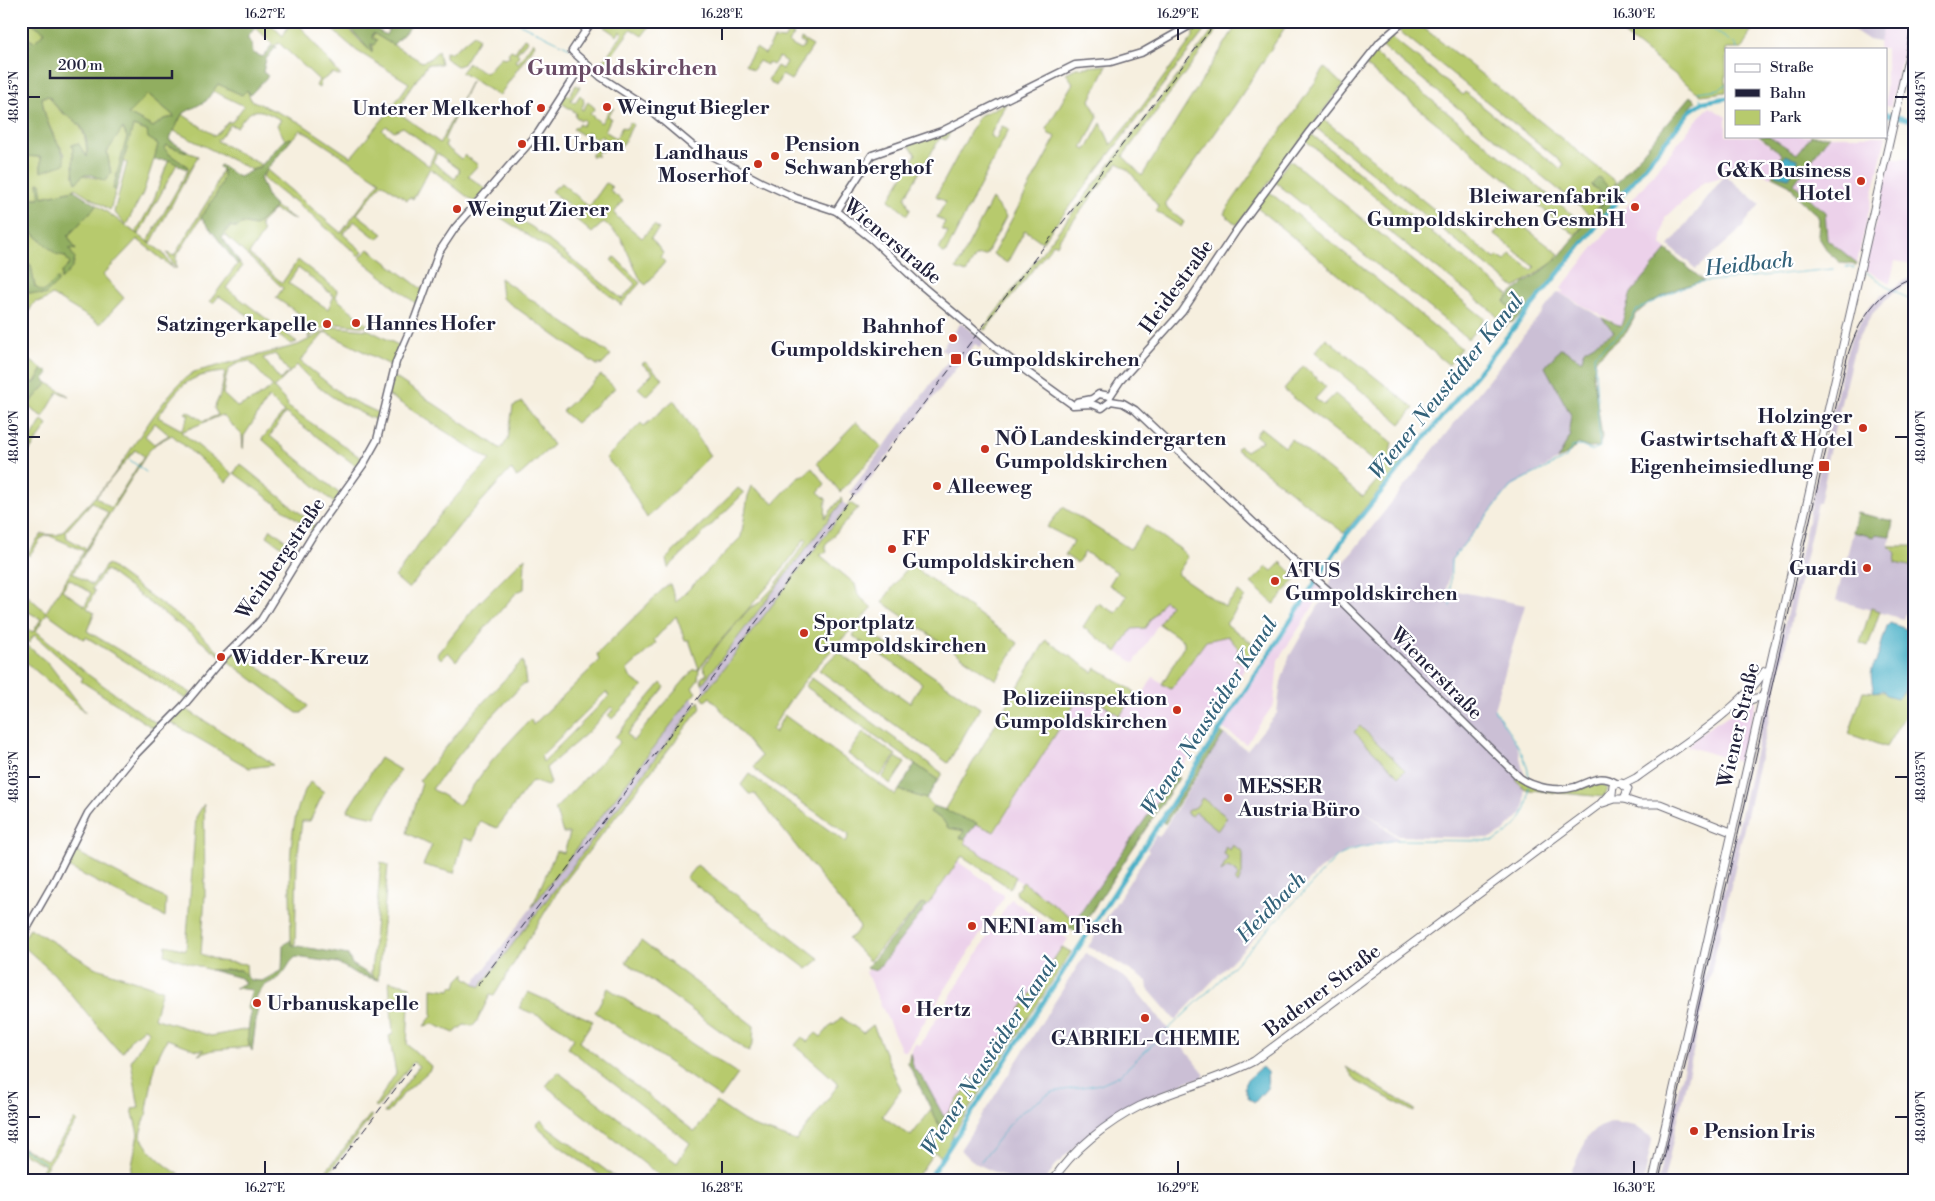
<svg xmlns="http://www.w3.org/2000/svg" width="1935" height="1201" viewBox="0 0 1935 1201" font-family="'Libre Bodoni',serif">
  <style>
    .built { fill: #ecd1ea }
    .industrial { fill: #cbbfd5 }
    .green { fill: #b7ca6d; stroke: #6c7654; fill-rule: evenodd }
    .forest { fill: #91ae60; stroke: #5a684e; fill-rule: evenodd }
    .water { fill: #48b0c7; stroke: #356981 }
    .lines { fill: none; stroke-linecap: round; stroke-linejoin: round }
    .stream { stroke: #48b0c7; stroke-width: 1 }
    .canal { stroke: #48b0c7; stroke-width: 4.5 }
    .secondary-casing { stroke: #6c6a74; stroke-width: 9 }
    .primary-casing { stroke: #6c6a74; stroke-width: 9 }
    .secondary { stroke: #fff; stroke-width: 6 }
    .primary { stroke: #fff; stroke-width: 7 }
    .tram { stroke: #22223b; stroke-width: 1 }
    .rail { stroke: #22223b; stroke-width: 1; stroke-dasharray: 8 4; stroke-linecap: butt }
    .ticks { fill: none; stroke: #22223b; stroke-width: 2 }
    .poi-dot { fill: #c8321e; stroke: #fff; stroke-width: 2 }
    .labels { text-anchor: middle; stroke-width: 4.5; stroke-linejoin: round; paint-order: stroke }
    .poi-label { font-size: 20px; font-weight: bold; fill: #22223b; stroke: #fff; text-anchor: start }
    .street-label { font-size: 20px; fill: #22223b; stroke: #fff }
    .water-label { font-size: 21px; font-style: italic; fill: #33627a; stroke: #fff }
    .quarter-label { font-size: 22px; font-weight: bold; fill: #6a4c66; stroke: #fff }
    .neatline { fill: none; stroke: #22223b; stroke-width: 2 }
    .ticks-label { font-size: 12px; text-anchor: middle; fill: #22223b }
  </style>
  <rect width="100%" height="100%" fill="#fff"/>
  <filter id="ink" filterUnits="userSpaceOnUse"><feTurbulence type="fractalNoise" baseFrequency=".02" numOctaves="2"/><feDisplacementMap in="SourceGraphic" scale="10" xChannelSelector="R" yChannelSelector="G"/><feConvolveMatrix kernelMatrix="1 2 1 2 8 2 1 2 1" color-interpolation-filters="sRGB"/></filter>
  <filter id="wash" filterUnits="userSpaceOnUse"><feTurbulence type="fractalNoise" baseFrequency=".0096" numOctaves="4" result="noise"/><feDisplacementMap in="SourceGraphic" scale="20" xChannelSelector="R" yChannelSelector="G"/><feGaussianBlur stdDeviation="1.12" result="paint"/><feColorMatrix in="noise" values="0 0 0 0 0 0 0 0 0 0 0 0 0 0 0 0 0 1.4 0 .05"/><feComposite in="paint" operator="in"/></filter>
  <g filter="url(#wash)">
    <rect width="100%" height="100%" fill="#f6efdf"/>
    <g class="built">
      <polygon points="1885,21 1910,21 1891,103 1892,106 1886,105 1886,49 1878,49"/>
      <polygon points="1710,107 1726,117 1726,136 1757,136 1782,154 1771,177 1750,169 1704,182 1665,218 1661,245 1667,250 1631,293 1621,326 1558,292 1564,292 1561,288 1700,116"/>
      <polygon points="1769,136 1812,136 1797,154"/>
      <polygon points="1829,136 1886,136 1857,263 1827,239 1825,212 1794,184"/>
      <polygon points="1891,158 1914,158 1914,270 1911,271 1912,264 1895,261 1890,283 1868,271 1865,266"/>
      <polygon points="1314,582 1324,590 1278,660 1274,704 1246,744 1222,728"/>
      <polygon points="1164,600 1170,605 1134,663 1117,652 1132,629 1145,628"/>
      <polygon points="1228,636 1238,649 1236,659 1247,665 1193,751 1076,921 966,844 965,838 977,823 995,832 1083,690 1120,716 1135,692 1142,696 1153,677 1171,689 1206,641"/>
      <polygon points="1753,700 1756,701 1742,763 1687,746 1705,730"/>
      <polygon points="958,862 992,885 992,888 998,892 1003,893 1004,897 906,1051 902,1051 866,972 868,970 876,971 927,906"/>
      <polygon points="1011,899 1068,939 985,1063 944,1117 923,1078 914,1069 910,1053 915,1043 920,1045"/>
    </g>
    <g class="industrial">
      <polygon points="1840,21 1885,21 1880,42 1869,40"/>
      <polygon points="1725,175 1760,204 1737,233 1696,269 1669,246"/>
      <polygon points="1914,275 1914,281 1894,292 1873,313 1856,342 1826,464 1828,466 1820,503 1818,503 1664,1180 1658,1180 1845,358 1851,339 1867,309 1880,296"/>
      <polygon points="1558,292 1602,318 1615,332 1584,350 1582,361 1545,367 1571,415 1569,429 1571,435 1557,460 1511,487 1452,559 1447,589 1525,605 1494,709 1517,745 1525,778 1516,780 1524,788 1525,804 1522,813 1503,832 1490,838 1398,836 1357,805 1400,840 1348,850 1319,870 1175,1020 1148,989 1147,981 1102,953 1088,947 1149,851 1147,849 1156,835 1159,837 1166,826 1224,734 1247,750 1277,713 1281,682 1289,657 1320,603 1327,599 1331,579"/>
      <polygon points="961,323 984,342 980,348 975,344 856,497 850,492 951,357 941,349"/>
      <polygon points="842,502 848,506 705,693 702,684"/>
      <polygon points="1853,532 1874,537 1876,534 1890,536 1889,545 1896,553 1895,562 1914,567 1914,587 1903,619 1836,600"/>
      <polygon points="692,697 696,705 479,988 474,983"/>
      <polygon points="1086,953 1128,980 1205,1074 1202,1079 1191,1080 1128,1106 1088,1134 1055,1166 1046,1180 1012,1180 975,1163 960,1150"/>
      <polygon points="1613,1122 1635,1126 1651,1137 1652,1140 1644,1180 1567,1180 1588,1136 1595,1129"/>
    </g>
    <g class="green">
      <polygon points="21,21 29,21 45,32 34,42 23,35 30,46 21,56"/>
      <polygon points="260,21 267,21 283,36 291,21 296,21 341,76 333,73 321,81 319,88 316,86 319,80 279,43 274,46 254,26"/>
      <path d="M 322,21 C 352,21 351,36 372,52 L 373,33 L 422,62 L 428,60 L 438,51 L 441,64 L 428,64 L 405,96 L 398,112 L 440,143 L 471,81 L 444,140 L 447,142 L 445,146 L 461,159 L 465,155 L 478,165 L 468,176 L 486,189 L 474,202 L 430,168 L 413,199 L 410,197 L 407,200 L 382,183 L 357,214 L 383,234 L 377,239 L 354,221 L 343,234 L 363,252 L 359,256 L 291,198 L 289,199 L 265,180 L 263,176 L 267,170 L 341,233 L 380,181 L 305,132 L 300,130 L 292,139 L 285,140 L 277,125 L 281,120 C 258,107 252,106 237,127 L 230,125 L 217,141 L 262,165 L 252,170 L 174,131 L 182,114 L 215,136 L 228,122 L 232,122 L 244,106 L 213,91 L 218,84 L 242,95 L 247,90 L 251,100 L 299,122 L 351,157 L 392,108 L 391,105 L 395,103 L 409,83 L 357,51 ZM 386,126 L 394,131 L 403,127 L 435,151 L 429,166 L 382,130 ZM 437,153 L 460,170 L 455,179 L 433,162 Z"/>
      <polygon points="609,21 654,21 642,36 631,29 602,69 599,67 623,33 620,31 617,36 604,27"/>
      <polygon points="1205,21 1212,21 1042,242 1025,230 1007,263 993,254 1056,137 1049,134 1046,129 1073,83 1066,73 1076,68 1107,65 1090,100 1098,117 1082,148 1086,150 1101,123 1111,145 1141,108 1193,37 1193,28"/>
      <polygon points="1220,21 1224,21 1123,156 1142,176 1239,21 1289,21 1237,102 1166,203 1166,207 1184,222 1181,227 1156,211 1158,206 1129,171 1118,163 1060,238 1057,245 1054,243 985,330 983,329"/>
      <polygon points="1410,21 1415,21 1616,182 1611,190 1592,186 1600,191 1593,196 1603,203 1590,215 1380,45 1389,35 1463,95 1465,92 1560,169 1564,164 1397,29"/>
      <polygon points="1607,21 1756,21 1742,49 1726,49 1726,92 1701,95"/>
      <polygon points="788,32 794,35 788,43 801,50 805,44 800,42 801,39 813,46 791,80 782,75 776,86 768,80 777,66 782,69 786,62 779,57 773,65 768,62 767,65 759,61 753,70 745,65 756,48 765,54 774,39 784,40"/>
      <polygon points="474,34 479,38 463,64 457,66 445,58 445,52 451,53"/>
      <polygon points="524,38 528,40 517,53 519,55 515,61 518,63 533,42 535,44 499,96 461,72 468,63 486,73 501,57 505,58 510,56 508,54 511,50 515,52"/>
      <polygon points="1374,53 1584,224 1575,235 1365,65"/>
      <polygon points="1325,68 1343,85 1237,225 1224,214 1226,210"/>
      <path d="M 576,85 L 580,87 L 571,100 L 575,103 L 580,95 L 583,98 L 584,103 L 581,109 L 583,110 L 588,102 L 595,108 L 590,114 L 601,123 L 608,112 L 614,108 L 608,116 L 611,118 L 605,131 L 616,138 L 622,127 L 626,129 L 630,122 L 633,125 C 627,133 627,145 616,149 L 609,143 L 602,152 L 598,150 L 597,157 L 595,155 L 593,157 L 591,156 L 604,137 L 601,136 L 595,139 L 588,132 L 583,135 L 573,129 L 579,124 L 582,126 L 585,121 L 583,119 L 581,121 L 575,116 L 576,113 L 560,102 L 565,94 L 569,96 Z"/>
      <polygon points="148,94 175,117 164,119 153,127 128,114"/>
      <path d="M 49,96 C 66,128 86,109 87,158 L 72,145 C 75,158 71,171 76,183 L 82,175 L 105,180 L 111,173 L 107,152 L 122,127 L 127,137 L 113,189 L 116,190 L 110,210 L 75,188 L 74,190 L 42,197 L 41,184 L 38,184 L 40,198 L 21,198 L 21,156 L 41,157 L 41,171 L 65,154 C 53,136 44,119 42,97 Z"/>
      <polygon points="1006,103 990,136 996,139 1002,126 1009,129 945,254 939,250 948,232 941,229 945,222 937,217 946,202 936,196 979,116"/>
      <polygon points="1322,118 1495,259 1497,256 1505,261 1510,254 1532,270 1535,267 1494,234 1510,216 1559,254 1552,263 1515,288 1315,127"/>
      <polygon points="133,126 147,131 159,144 143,193 126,225 114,212 127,163 123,161"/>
      <polygon points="951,130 946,140 940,138 905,197 910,210 907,215 889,200 916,154 908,145"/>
      <polygon points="1310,133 1509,295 1504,302 1512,309 1502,323 1492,311 1381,225 1392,211 1305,140"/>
      <polygon points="166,145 198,156 151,243 148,241 188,170 188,167 169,154 164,148"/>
      <polygon points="169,159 177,164 139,234 136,232 153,202"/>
      <polygon points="1290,160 1485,319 1468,339 1274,181"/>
      <polygon points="222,169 224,180 217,193 176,257 176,269 167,253 174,256 213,192"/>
      <polygon points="562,183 589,207 606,183 612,187 610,191 623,201 614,213 617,217 642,238 654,225 659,229 651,238 663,253 660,257 665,262 646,285 641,281 621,238 604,222 592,233 565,210 569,205 551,191"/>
      <polygon points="1267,190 1461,348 1449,365 1256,207"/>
      <polygon points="992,199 1006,217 986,255 976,256 966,273 956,269"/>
      <path d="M 97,205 L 162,252 L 174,269 L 137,239 L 103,275 L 124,298 L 100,324 L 52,295 L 43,301 L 35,302 C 28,310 27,320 21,328 L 23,292 L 43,292 L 35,287 L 31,265 L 26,262 L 28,250 L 26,240 L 33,233 L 56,254 L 65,256 L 70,264 L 62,272 L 72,268 L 68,247 L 75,249 L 68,236 Z"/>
      <path d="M 276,207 L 296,220 L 274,210 L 260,224 L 263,233 L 249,254 L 282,283 L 298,260 L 337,290 L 336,298 L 370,327 L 336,324 L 325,327 L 308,338 L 309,334 L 298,326 L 304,317 L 276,298 L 283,288 L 224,234 C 233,222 241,223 255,226 ZM 298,268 L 334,296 L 328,309 L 288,283 Z"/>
      <polygon points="501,209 532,227 622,299 635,284 611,260 615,257 640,283 621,305 570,263 500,217"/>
      <polygon points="369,249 423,290 418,305 359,258"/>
      <polygon points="239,262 242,267 226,288 297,342 291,344 219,296 213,303 210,301"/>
      <polygon points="500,278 611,355 603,364 597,365 502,298"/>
      <path d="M 334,327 L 369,330 L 400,346 L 392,366 L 325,332 L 300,361 L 345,397 L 381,414 L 380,422 C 346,406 321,394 297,365 L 274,388 L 288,404 L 287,406 L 364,460 L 359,468 L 285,413 L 270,436 L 340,494 L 334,503 L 262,439 L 284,412 L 269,397 L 244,436 L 243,449 L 242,435 L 222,415 L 181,432 L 233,474 L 226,482 L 172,435 L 157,443 L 148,452 L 87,550 L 85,549 L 86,551 L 73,573 L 92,585 L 107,564 L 194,628 L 221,654 L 222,657 L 106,570 L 92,589 L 95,591 L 87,608 L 94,613 L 87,631 L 191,693 L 186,699 L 86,637 L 83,639 L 47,613 L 36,631 L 90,676 L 160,726 L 156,730 L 81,681 L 83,678 L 34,635 L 29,643 L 21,638 L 21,626 L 33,632 L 41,619 L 21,608 L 21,590 L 46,612 L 84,551 L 48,535 L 42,538 L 29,556 L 27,554 L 42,534 L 57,535 L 62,532 C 77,515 94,499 109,481 C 130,454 167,387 194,372 L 298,345 ZM 275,354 L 289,372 L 280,380 L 263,358 ZM 249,361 L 273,387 L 255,399 L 237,407 L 223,394 C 227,373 224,365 249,361 ZM 225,372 L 221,393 L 214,408 L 218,415 L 204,421 L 187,411 L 185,413 L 189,415 L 182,430 L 158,417 C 179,386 186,375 225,372 ZM 155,423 L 169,435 L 154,444 L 145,436 ZM 135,450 L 144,456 L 111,508 L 96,497 ZM 92,502 L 108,513 L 86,549 L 67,538 L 66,531 ZM 69,579 L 91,593 L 85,606 L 62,590 Z"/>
      <polygon points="1326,338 1414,408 1401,424 1315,352"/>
      <polygon points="21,355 43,369 34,383 21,380"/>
      <polygon points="645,362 663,379 647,396 638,388 653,373 642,364"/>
      <polygon points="1303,366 1326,387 1315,399 1324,405 1335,394 1392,442 1390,454 1401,462 1400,466 1344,533 1236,449 1239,446 1246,451 1262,441 1255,435 1261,428 1285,447 1291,439 1363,497 1385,471 1284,390"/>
      <polygon points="601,375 615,388 576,423 562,411"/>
      <polygon points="393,376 501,449 508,439 513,406 523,402 553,445 520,475 516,477 511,469 460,525 409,589 395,577 442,512 490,460 388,395"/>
      <polygon points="48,383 69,396 58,392 43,417 27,406"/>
      <polygon points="674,400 710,456 647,518 624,478 606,458 641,423 644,426"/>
      <polygon points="42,420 48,425 21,463 21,456"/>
      <polygon points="856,422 882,447 840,492 817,463"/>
      <polygon points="240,464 316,526 313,531 234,473"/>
      <path d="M 812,468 L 825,484 L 818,492 L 826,499 L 825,518 L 841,498 L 842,502 L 702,684 L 701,678 L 707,674 L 703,667 L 717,646 L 750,608 L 759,603 L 774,587 L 807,540 L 805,538 L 782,570 L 715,647 L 699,669 L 698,680 L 692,688 L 696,692 L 532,907 L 556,851 L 564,853 L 570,833 L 563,833 L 555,809 L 620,742 L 615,737 L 661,683 L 665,687 L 627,734 L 633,741 L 693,670 L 699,669 L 689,640 L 685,640 L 676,616 L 654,640 L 656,643 L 627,670 L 630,677 L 643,687 L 612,719 L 608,715 L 614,709 L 611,707 L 586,734 L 546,768 L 551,783 L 547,786 L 532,781 L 497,828 L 480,821 L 473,841 L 464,838 L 454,873 L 423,865 L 432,845 L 407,833 L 422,783 L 419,781 L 475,711 L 518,665 L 523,661 L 526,684 L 522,685 L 473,737 L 432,789 L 459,805 L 491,761 L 527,723 L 531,719 L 533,725 L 599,661 L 597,654 L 666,586 L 670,584 L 676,602 L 741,537 L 748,496 L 752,486 L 774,503 L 799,476 L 804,475 ZM 606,692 L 609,696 L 543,762 L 541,756 Z"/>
      <polygon points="738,488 744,493 668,568 666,559"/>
      <path d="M 850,503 L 858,508 L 825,545 L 827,552 L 820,555 L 855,584 L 858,595 L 872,608 C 836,646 796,683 772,730 L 775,733 L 784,715 L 895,795 L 899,790 L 926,799 L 934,806 L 930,812 L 943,820 L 948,828 L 960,828 L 964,831 L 961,838 L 965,838 L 966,844 L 1016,877 L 1010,888 L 962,856 L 927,906 L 922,903 L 869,961 L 848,939 L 854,935 L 860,927 L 755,794 L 749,794 L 741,785 L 749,774 L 846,842 L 849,835 L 760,774 L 754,767 L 761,756 L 710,697 L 705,701 L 702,697 Z"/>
      <polygon points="1063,507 1130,549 1146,526 1179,548 1188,557 1177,574 1225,607 1238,592 1245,597 1226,624 1259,648 1247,665 1236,659 1238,648 1228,636 1206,641 1171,689 1162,684 1184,646 1184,641 1159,624 1170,605 1164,600 1145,628 1132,629 1117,652 1086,629 1083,627 1098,603 1116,613 1127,596 1109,585 1117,572 1085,552 1077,563 1065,555 1074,541 1047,527"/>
      <polygon points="271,529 300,551 296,557 267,536"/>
      <polygon points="1889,546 1914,546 1914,567 1895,563 1896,553"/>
      <polygon points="525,557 524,589 517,592 456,661 448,652 441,659 437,654 475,607"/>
      <polygon points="1281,562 1297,578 1274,604 1251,583 1267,567 1272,571"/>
      <polygon points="910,564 1018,643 996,680 882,602"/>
      <polygon points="1871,608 1880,611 1868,646 1860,643"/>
      <polygon points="861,627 980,708 948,763 819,670 838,652 910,703 922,683 853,636"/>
      <polygon points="21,640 49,664 86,713 23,660 21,662"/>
      <path d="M 1046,640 L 1093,672 L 1096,668 L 1135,692 L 1120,716 L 1083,691 L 994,832 C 978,824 960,819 945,809 Z"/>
      <polygon points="235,649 305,703 308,706 302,713 297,713 225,659"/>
      <polygon points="1914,657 1914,701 1886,747 1849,734 1863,691 1904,693"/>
      <polygon points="812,678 942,773 938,780 805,686"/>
      <polygon points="699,701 701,708 559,889 494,996 490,995 476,1023 473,1026 464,1025 454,1033 433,1024 424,1026 432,1016 432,988 450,990 452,986 456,987 458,980 465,973 465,977 480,987"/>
      <polygon points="184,708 266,759 273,765 249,768 170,722"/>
      <polygon points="1360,726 1405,770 1399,776 1354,732"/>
      <polygon points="863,732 896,755 880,777 848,754"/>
      <polygon points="896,757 905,763 891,784 882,778"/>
      <polygon points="380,758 400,770 375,817 347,811"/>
      <polygon points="1518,778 1558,790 1601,782 1607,788 1604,797 1531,790 1524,788 1516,780"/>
      <path d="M 310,782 L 324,792 L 310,821 L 302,821 L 297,861 L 295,946 L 292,945 L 291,940 C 291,894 283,822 310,782 Z"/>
      <polygon points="1202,798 1227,817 1218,830 1196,812 1192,816 1187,814 1187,811 1196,807"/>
      <polygon points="204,804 205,895 201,954 219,961 246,964 247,977 241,970 210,970 165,955 166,945 186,950 196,817"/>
      <polygon points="1233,845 1242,851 1242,874 1238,884 1235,882 1238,876 1237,872 1228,867 1221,872 1228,857 1224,854 1225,847 1230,850"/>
      <polygon points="71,849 166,899 165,917 64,865"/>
      <polygon points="381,862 388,865 378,980 371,974"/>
      <polygon points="697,865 701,868 820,959 807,969 686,878"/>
      <polygon points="1023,882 1076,921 1070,928 1063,927 1017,895 1016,891"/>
      <path d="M 30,928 L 94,967 L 162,990 L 154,1018 L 211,1036 L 249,1029 L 249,1047 L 213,1050 L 198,1055 L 204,1050 L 197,1050 L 167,1039 L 155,1063 L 146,1116 L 140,1134 C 147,1153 171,1170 188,1180 L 129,1180 L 138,1134 L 132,1109 L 139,1108 L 131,1061 L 149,1031 L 144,1028 L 131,1039 L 123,1052 L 117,1049 L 54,974 L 21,944 Z"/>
      <polygon points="641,941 754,1026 753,1042 749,1052 626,962"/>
      <path d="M 1062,947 L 1071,952 L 953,1134 L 951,1143 L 942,1157 L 934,1152 L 915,1180 L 665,1180 L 546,1086 L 558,1072 L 677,1163 L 690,1143 L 568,1048 L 574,1038 C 557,1023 540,1016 519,1008 L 528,992 L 593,1021 L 579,1042 L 695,1132 L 716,1102 L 750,1125 L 796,1141 L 839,1084 L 795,1045 L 802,1037 L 807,1042 L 816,1033 L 821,1037 L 832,1024 L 834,1025 L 841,1017 L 863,1033 L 873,1025 L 901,1090 L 882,1116 L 911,1136 L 931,1110 L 942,1130 L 952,1115 L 950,1110 L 985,1063 Z"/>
      <polygon points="389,981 410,986 407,1044 431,1066 430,1070 400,1097 388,1113 384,1113 419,1066 413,1062 378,1107 375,1106 396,1073 389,1036 393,1034"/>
      <polygon points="608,988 738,1074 721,1098 595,1012"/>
      <polygon points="1346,1067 1414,1109 1414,1112 1356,1081"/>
      <polygon points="370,1115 372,1116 323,1180 284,1180 288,1171 306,1172 306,1175 315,1177 323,1175"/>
      <polygon points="75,1119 77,1121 38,1180 36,1180 45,1165 21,1152 21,1147 47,1160"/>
      <polygon points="541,1120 548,1127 619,1180 607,1180 559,1146 536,1125"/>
    </g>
    <g class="forest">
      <path d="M 29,21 L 260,21 L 247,38 L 252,43 L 253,53 L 263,57 L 271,46 L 276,47 L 266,59 L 263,72 L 268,76 L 250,95 L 247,90 L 242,95 L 218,84 L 206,101 L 182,114 L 169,140 L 188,151 L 187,152 L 166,145 L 164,148 L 169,154 L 188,167 L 186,169 L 169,160 L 154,160 L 158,144 L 148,138 L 147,131 L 133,126 L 116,190 L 113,189 L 127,137 L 123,128 L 107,152 L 111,174 L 105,181 L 92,175 L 83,175 L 76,183 C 71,171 75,158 72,145 L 78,143 L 87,157 C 89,112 66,126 49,96 L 42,97 C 43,111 47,122 53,135 C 58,146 65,151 65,164 L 41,172 L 41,157 L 21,156 L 21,56 L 30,46 L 22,35 L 34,42 L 45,32 ZM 148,94 L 174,116 L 174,117 L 164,119 L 153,127 L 128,114 Z"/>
      <polygon points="338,21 361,21 386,35 393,21 416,21 393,45 373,33 372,38 377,40 374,45 371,44 372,53 351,29"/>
      <path d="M 1690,96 L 1696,101 L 1524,313 L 1511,323 L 1511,320 L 1505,327 L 1502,323 L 1512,309 L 1504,302 C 1519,284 1535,278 1552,263 C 1571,246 1584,221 1603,204 L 1593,196 L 1600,191 L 1591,185 L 1599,177 L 1611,190 Z"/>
      <polygon points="1759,136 1769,136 1797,154 1811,136 1829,136 1794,184 1825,212 1827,239 1857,263 1856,265 1841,263 1828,252 1818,236 1819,219 1817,215 1800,200 1790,185 1772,176 1782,154"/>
      <path d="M 290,138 L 292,139 L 260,178 L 269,200 L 276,207 L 255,226 L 242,223 L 237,228 L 230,226 L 222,237 L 239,262 L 237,264 L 201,217 C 211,202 224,188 223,170 L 219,167 L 220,165 L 239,177 L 261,166 L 282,142 Z"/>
      <polygon points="38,183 41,183 43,197 74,190 97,205 68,236 76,250 69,248 75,259 72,268 61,280 62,272 70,264 65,256 56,254 33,233 26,240 28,250 26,262 31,265 35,287 43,292 58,277 58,282 45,295 23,292 21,322 21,198 40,198"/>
      <polygon points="1667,250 1704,281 1678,288 1648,304 1637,313 1626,333 1596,359 1593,374 1602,437 1599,447 1589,448 1578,444 1568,454 1557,460 1571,435 1569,429 1571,415 1545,367 1561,348 1582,361 1584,350 1614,332 1602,318 1621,326 1631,293"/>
      <polygon points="43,369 49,373 44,379 48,383 27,406 21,401 21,380 35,383"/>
      <polygon points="1857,513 1893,521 1890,536 1876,534 1874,537 1853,532"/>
      <polygon points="1220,732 1224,734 1165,824 1163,822"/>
      <polygon points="915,764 938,780 926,799 899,790"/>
      <polygon points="1175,776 1179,778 1077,934 1070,928"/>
      <path d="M 934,806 C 949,810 961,819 977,823 L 965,838 L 960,838 L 964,831 L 948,828 L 943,820 L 930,812 Z"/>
      <polygon points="923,903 927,906 876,971 866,968"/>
      <path d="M 291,940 L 292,945 L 348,955 L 352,964 L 378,980 L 356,974 L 338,963 L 296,957 C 289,962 289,966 284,972 C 273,987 264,977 255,1002 L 258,1006 L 252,1051 C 245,1040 249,1024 251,1012 L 247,1008 L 252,990 L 235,988 L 245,983 L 241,978 L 210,970 L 241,970 L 250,980 L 262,981 L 282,970 L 283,945 Z"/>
      <polygon points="910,1053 914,1069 923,1078 944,1117 950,1110 952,1115 942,1131 908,1063"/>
    </g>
    <g class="water">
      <polygon points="1785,155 1797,159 1797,164 1789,178 1776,175"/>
      <path d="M 1890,623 L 1914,632 C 1914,648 1912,690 1897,698 L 1886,695 L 1883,690 L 1874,692 C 1872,682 1868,672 1876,662 L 1887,626 Z"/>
      <polygon points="1262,1067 1267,1072 1268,1087 1255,1102 1249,1099 1244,1087 1245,1088 1246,1081"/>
    </g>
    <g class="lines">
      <g class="stream">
        <polyline points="514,21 570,48"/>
        <polyline points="1700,21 1736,45 1737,49"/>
        <polyline points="1698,92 1720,89 1726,84"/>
        <polyline points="1700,98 1703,102"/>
        <polyline points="1846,267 1854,268"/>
        <polyline points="1866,272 1914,303"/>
        <polyline points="130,460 146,472"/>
        <polyline points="1450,606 1451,560 1512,485 1566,458 1572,447 1581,446 1592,451 1600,447 1594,355 1624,330 1637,310 1679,289 1700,282 1833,269"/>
        <path d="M 1494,709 C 1507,730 1528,754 1529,779"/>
        <polyline points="21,1148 45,1163"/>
        <path d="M 981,1161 L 1017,1115 L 1052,1092 L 1100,1084 L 1120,1075 L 1214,986 L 1337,857 L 1351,850 L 1393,840 L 1494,841 C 1519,828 1529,814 1529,785"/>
      </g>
      <g class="canal">
        <polyline points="1886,114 1914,121"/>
        <polyline points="928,1180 1346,535 1690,111 1703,102 1726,98"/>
      </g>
    </g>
  </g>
  <g filter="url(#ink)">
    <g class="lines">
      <defs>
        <g id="secondary">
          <polyline points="592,21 572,51 601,77 644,105 693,146 761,182 796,198 836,211 873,240 922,286 997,349 1030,374 1073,405 1092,404 1102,408 1111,401"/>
          <polyline points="836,211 872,155 942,131 1075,65 1111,62 1141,53 1198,21"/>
          <polyline points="1110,396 1120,381 1182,312 1236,231 1309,132 1380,42 1404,21"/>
          <path d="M 1111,401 L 1123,403 L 1135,410 L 1290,557 L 1344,604 L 1520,778 C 1534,788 1558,792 1575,787 C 1590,782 1600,773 1616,783"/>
          <polyline points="1077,402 1092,399 1099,394 1110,396"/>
          <polyline points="21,939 53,883 88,813 135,755 183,706 225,656 261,620 313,535 363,465 377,440 396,362 415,318 439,252 455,228 538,133 583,63"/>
        </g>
        <g id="primary">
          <polyline points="1739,704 1762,696"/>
          <path d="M 1624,784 L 1636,778 C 1677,748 1737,712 1765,671"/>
          <polyline points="1612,794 1613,785 1621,783 1628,789 1624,799"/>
          <polyline points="1603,803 1615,799 1624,799 1639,804 1660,804 1731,832"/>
          <path d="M 1053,1180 C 1072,1150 1108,1122 1140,1106 C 1177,1089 1218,1080 1254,1061 L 1600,804 L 1611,792"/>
          <polyline points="1653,1180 1914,33"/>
        </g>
      </defs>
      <use href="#secondary" class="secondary-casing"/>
      <use href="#primary" class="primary-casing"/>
      <use href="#secondary" class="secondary"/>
      <use href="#primary" class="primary"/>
      <path class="tram" d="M 1659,1180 L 1847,358 C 1857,322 1877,290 1914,277"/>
      <g class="rail">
        <polyline points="477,986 1217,21"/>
        <polyline points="326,1180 415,1063"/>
      </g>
    </g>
  </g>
  <path class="ticks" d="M 265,28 L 265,40M 722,28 L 722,40M 1178,28 L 1178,40M 1634,28 L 1634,40M 28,97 L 40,97M 1895,97 L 1908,97M 28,437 L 40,437M 1895,437 L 1908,437M 28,777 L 40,777M 1895,777 L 1908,777M 28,1117 L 40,1117M 1895,1117 L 1908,1117M 265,1161 L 265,1174M 722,1161 L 722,1174M 1178,1161 L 1178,1174M 1634,1161 L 1634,1174"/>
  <g class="poi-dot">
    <circle cx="607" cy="107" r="5"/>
    <circle cx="541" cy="108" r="5"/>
    <circle cx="522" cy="144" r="5"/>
    <circle cx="775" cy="156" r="5"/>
    <circle cx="758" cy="164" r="5"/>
    <circle cx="1861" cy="181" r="5"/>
    <circle cx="1635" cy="207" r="5"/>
    <circle cx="457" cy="209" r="5"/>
    <circle cx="356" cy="323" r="5"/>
    <circle cx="327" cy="324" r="5"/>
    <circle cx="953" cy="338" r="5"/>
    <rect x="950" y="353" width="12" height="12" rx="2.5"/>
    <circle cx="1863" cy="428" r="5"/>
    <circle cx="985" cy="449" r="5"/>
    <rect x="1818" y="460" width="12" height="12" rx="2.5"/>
    <circle cx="937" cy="486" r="5"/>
    <circle cx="892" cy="549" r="5"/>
    <circle cx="1867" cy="568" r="5"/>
    <circle cx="1275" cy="581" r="5"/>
    <circle cx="804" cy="633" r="5"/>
    <circle cx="221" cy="657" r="5"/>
    <circle cx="1177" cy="710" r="5"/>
    <circle cx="1228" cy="798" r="5"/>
    <circle cx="972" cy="926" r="5"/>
    <circle cx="257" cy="1003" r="5"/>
    <circle cx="906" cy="1009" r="5"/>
    <circle cx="1145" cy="1018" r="5"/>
    <circle cx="1694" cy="1131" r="5"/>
  </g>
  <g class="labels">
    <g class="poi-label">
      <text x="617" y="114">Weingut Biegler</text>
      <text x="531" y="115" text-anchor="end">Unterer Melkerhof</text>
      <text x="532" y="151">Hl. Urban</text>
      <text x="785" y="151">Pension<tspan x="785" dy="23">Schwanberghof</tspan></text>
      <text x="748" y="159" text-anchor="end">Landhaus<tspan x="748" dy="23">Moserhof</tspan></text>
      <text x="1851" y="177" text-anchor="end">G&amp;K Business<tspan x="1851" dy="23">Hotel</tspan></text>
      <text x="1625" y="203" text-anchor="end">Bleiwarenfabrik<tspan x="1625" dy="23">Gumpoldskirchen GesmbH</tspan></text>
      <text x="467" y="216">Weingut Zierer</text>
      <text x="366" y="330">Hannes Hofer</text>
      <text x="317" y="331" text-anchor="end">Satzingerkapelle</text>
      <text x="943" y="333" text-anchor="end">Bahnhof<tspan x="943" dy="23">Gumpoldskirchen</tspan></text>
      <text x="967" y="366">Gumpoldskirchen</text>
      <text x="1853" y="423" text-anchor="end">Holzinger<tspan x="1853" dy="23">Gastwirtschaft &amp; Hotel</tspan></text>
      <text x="995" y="445">NÖ Landeskindergarten<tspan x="995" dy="23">Gumpoldskirchen</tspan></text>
      <text x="1813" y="473" text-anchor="end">Eigenheimsiedlung</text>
      <text x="947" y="493">Alleeweg</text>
      <text x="902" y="545">FF<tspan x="902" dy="23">Gumpoldskirchen</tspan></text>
      <text x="1857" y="575" text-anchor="end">Guardi</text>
      <text x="1285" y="577">ATUS<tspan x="1285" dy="23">Gumpoldskirchen</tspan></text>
      <text x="814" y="629">Sportplatz<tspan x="814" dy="23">Gumpoldskirchen</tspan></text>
      <text x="231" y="664">Widder-Kreuz</text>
      <text x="1167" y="705" text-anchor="end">Polizeiinspektion<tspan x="1167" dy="23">Gumpoldskirchen</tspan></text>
      <text x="1238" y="793">MESSER<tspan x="1238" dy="23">Austria Büro</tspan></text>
      <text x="982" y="933">NENI am Tisch</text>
      <text x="267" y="1010">Urbanuskapelle</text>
      <text x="916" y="1016">Hertz</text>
      <text x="1145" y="1045" text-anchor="middle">GABRIEL-CHEMIE</text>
      <text x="1704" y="1138">Pension Iris</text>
    </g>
    <g class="street-label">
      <text transform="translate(893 241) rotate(40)" y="7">Wienerstraße</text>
      <text transform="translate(1176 286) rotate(-54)" y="7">Heidestraße</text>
      <text transform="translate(280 558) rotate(-56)" y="7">Weinbergstraße</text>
      <text transform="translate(1437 673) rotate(45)" y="7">Wienerstraße</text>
      <text transform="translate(1738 725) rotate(-77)" y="7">Wiener Straße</text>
      <text transform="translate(1322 990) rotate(-37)" y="7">Badener Straße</text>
    </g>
    <g class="water-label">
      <text transform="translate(1749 264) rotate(-6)" y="7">Heidbach</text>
      <text transform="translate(1446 386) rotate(-51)" y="7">Wiener Neustädter Kanal</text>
      <text transform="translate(1209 716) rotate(-57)" y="7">Wiener Neustädter Kanal</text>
      <text transform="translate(1271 907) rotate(-46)" y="7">Heidbach</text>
      <text transform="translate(989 1056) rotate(-57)" y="7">Wiener Neustädter Kanal</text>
    </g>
    <g class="quarter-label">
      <text x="622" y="75">Gumpoldskirchen</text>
    </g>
  </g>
  <rect width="1935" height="1201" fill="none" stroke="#fff" stroke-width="55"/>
  <rect x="1725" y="48" width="162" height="90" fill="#ffffff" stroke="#a7a7b1"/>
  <rect x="1735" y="64" width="25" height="8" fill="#ffffff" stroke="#a7a7b1"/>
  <text x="1770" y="72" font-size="15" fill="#22223b">Straße</text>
  <rect x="1735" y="89" width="25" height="8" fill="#22223b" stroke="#a7a7b1"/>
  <text x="1770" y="98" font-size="15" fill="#22223b">Bahn</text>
  <rect x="1735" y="110" width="25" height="15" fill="#b7ca6d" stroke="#a7a7b1"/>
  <text x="1770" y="122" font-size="15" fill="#22223b">Park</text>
  <path d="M50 70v8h122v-8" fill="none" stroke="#22223b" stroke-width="2.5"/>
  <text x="58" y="70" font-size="15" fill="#22223b" stroke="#ffffff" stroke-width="4" paint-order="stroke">200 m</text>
  <rect x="28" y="28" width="1880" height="1146" class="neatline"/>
  <g class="ticks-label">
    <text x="265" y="18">16.27°E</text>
    <text x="722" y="18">16.28°E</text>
    <text x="1178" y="18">16.29°E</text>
    <text x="1634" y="18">16.30°E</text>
    <text transform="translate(14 97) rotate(-90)" y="4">48.045°N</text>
    <text transform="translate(1921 97) rotate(-90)" y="4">48.045°N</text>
    <text transform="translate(14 437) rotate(-90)" y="4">48.040°N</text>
    <text transform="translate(1921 437) rotate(-90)" y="4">48.040°N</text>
    <text transform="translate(14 777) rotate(-90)" y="4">48.035°N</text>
    <text transform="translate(1921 777) rotate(-90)" y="4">48.035°N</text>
    <text transform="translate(14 1117) rotate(-90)" y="4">48.030°N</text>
    <text transform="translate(1921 1117) rotate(-90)" y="4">48.030°N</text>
    <text x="265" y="1192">16.27°E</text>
    <text x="722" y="1192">16.28°E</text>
    <text x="1178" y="1192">16.29°E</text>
    <text x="1634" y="1192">16.30°E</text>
  </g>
</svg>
